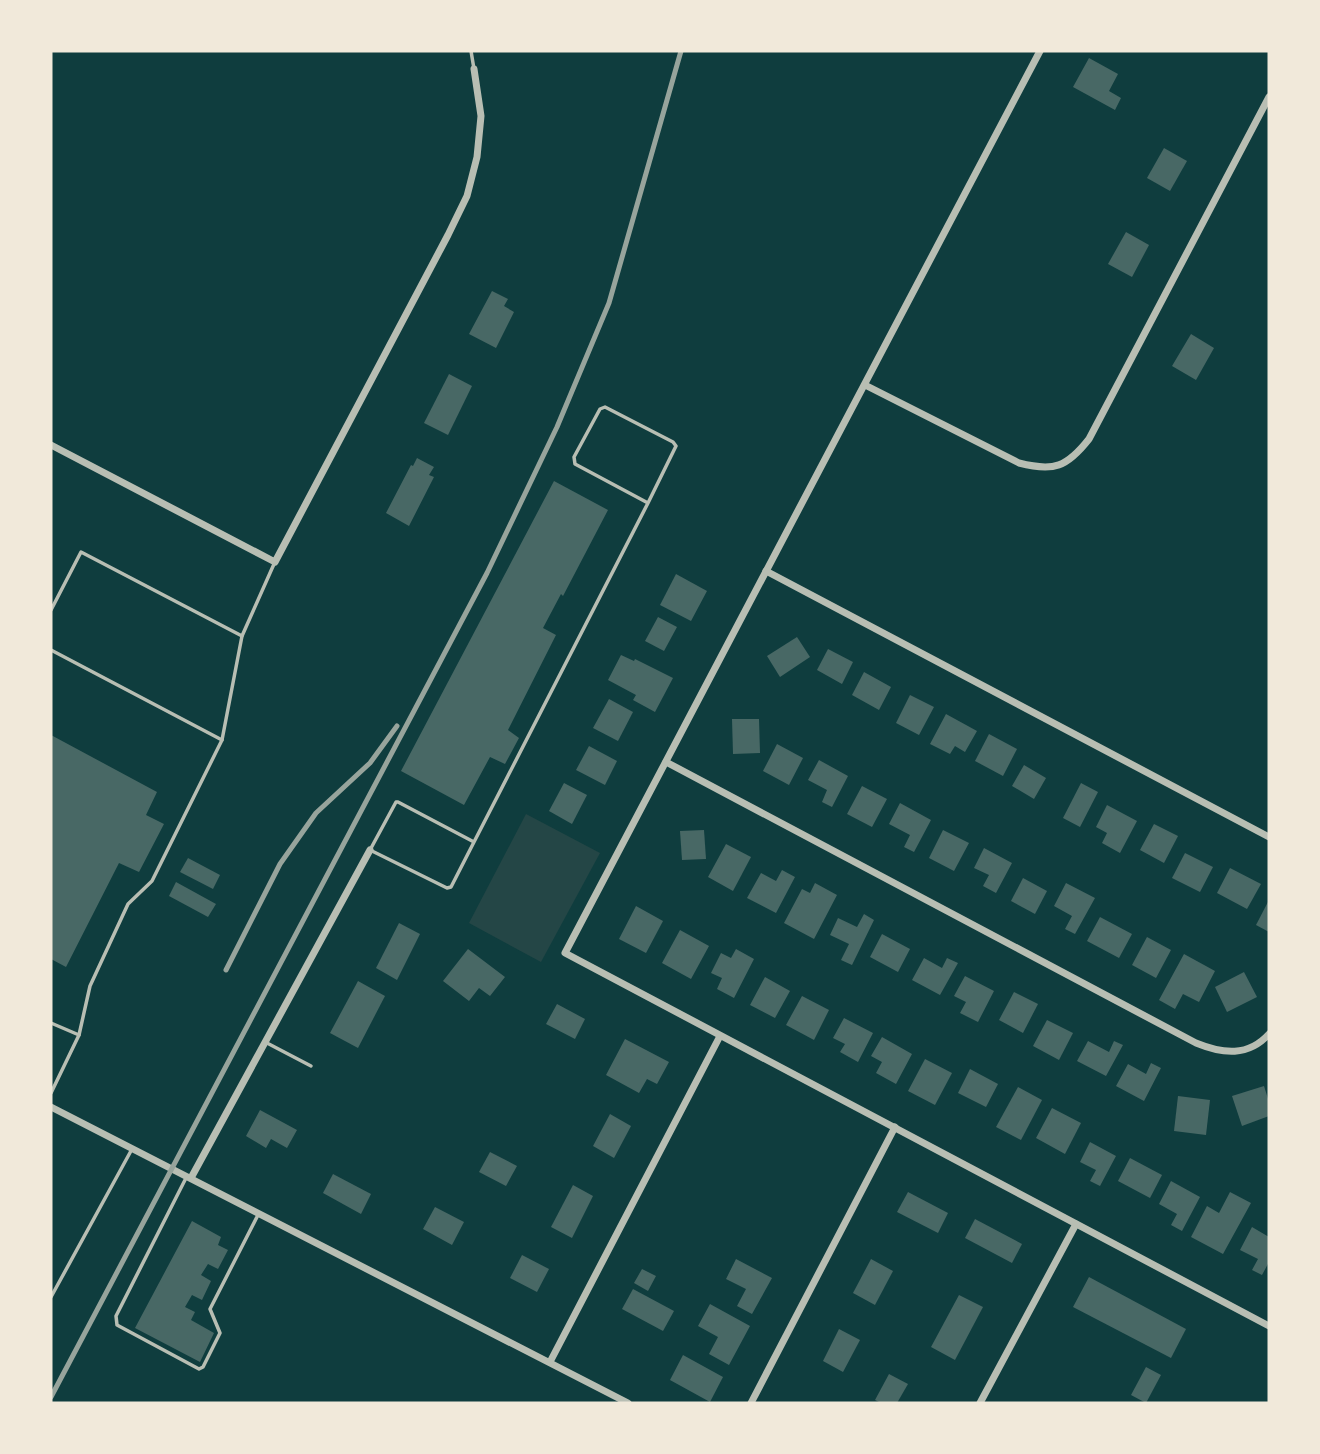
<svg xmlns="http://www.w3.org/2000/svg" width="1320" height="1454" viewBox="0 0 1320 1454" font-family="Roboto,sans-serif">
  <style>
    .green { fill: #244646 }
    .building { fill: #486865 }
    .lines { fill: none; stroke-linecap: round; stroke-linejoin: round }
    .service { stroke: #b8beb3; stroke-width: 3.5 }
    .minor { stroke: #b8beb3; stroke-width: 7 }
    .rail { stroke: #97a49c; stroke-width: 5 }
  </style>
  <rect width="100%" height="100%" fill="#0f3d3e"/>
  <polygon class="green" points="526,814 600,853 541,962 469,923"/>
  <g class="building">
    <polygon points="1089,58 1118,74 1109,91 1121,98 1115,110 1073,87"/>
    <polygon points="1164,148 1187,161 1170,191 1147,178"/>
    <polygon points="1126,232 1149,245 1132,277 1108,264"/>
    <polygon points="492,291 508,299 504,306 514,312 496,348 469,334"/>
    <polygon points="1191,334 1214,348 1196,380 1172,366"/>
    <polygon points="449,374 472,386 448,435 424,423"/>
    <polygon points="417,458 434,467 429,475 434,477 409,526 386,513 411,465 413,466"/>
    <polygon points="554,481 608,510 563,596 561,594 543,628 556,635 508,730 519,738 505,764 490,757 464,805 401,771"/>
    <polygon points="676,574 707,591 691,621 660,605"/>
    <polygon points="658,617 677,627 664,651 645,641"/>
    <polygon points="797,637 810,657 780,677 767,656"/>
    <polygon points="828,649 853,662 842,684 817,670"/>
    <polygon points="621,655 634,661 635,659 673,678 655,712 633,700 636,695 608,680"/>
    <polygon points="864,672 891,687 879,710 852,695"/>
    <polygon points="910,695 934,707 919,735 896,723"/>
    <polygon points="609,699 633,712 618,741 593,728"/>
    <polygon points="946,714 977,731 965,752 955,746 950,754 930,744"/>
    <polygon points="732,719 759,719 760,753 733,754"/>
    <polygon points="989,734 1017,749 1003,776 975,761"/>
    <polygon points="51,735 157,792 146,815 164,824 139,872 119,863 66,967 51,959"/>
    <polygon points="777,744 803,758 789,785 763,771"/>
    <polygon points="589,746 617,761 605,785 576,770"/>
    <polygon points="819,760 848,776 832,807 822,802 827,790 808,780"/>
    <polygon points="1024,765 1046,778 1034,799 1012,786"/>
    <polygon points="564,783 587,795 572,824 549,811"/>
    <polygon points="1081,783 1098,792 1080,827 1063,818"/>
    <polygon points="862,786 887,799 872,827 847,814"/>
    <polygon points="900,803 931,820 914,852 904,847 910,835 889,824"/>
    <polygon points="1107,805 1137,821 1120,853 1102,843 1107,833 1096,827"/>
    <polygon points="1154,824 1178,836 1164,863 1140,850"/>
    <polygon points="704,830 706,859 682,860 680,831"/>
    <polygon points="943,830 969,843 954,871 929,858"/>
    <polygon points="726,844 751,857 733,891 708,877"/>
    <polygon points="984,848 1012,863 996,893 983,886 989,875 974,868"/>
    <polygon points="1185,853 1213,867 1200,892 1172,878"/>
    <polygon points="188,858 220,875 213,889 180,872"/>
    <polygon points="1230,868 1261,884 1247,909 1217,893"/>
    <polygon points="782,870 795,877 776,913 747,898 761,873 776,881"/>
    <polygon points="1023,878 1047,891 1035,914 1011,901"/>
    <polygon points="176,882 216,904 208,917 169,896"/>
    <polygon points="815,883 837,895 814,939 784,923 802,889 810,893"/>
    <polygon points="1066,883 1095,898 1075,934 1065,929 1072,916 1054,906"/>
    <polygon points="1269,900 1269,932 1256,925"/>
    <polygon points="636,906 663,921 646,953 619,939"/>
    <polygon points="864,914 874,920 852,965 841,960 849,944 830,935 838,918 857,927"/>
    <polygon points="1100,917 1132,934 1119,958 1087,941"/>
    <polygon points="399,923 420,934 397,980 376,968"/>
    <polygon points="680,930 709,946 691,979 662,963"/>
    <polygon points="882,934 910,949 898,972 870,957"/>
    <polygon points="1147,937 1171,950 1156,978 1132,965"/>
    <polygon points="468,949 505,977 490,996 479,988 469,1001 443,981"/>
    <polygon points="736,949 754,959 734,998 717,989 722,978 711,973 721,953 731,958"/>
    <polygon points="1184,954 1215,971 1199,1002 1183,994 1175,1009 1159,1000"/>
    <polygon points="924,958 942,968 947,958 958,963 940,995 912,980"/>
    <polygon points="1244,972 1257,997 1227,1012 1215,987"/>
    <polygon points="965,976 994,991 978,1022 960,1013 966,1002 954,996"/>
    <polygon points="765,977 790,991 775,1018 750,1005"/>
    <polygon points="358,981 385,996 358,1048 330,1033"/>
    <polygon points="1014,992 1038,1004 1023,1033 999,1020"/>
    <polygon points="802,996 829,1010 814,1040 786,1025"/>
    <polygon points="557,1004 585,1019 575,1039 546,1024"/>
    <polygon points="844,1018 873,1033 858,1062 840,1052 845,1044 833,1038"/>
    <polygon points="1047,1020 1073,1033 1059,1060 1033,1046"/>
    <polygon points="882,1037 912,1054 896,1084 876,1073 882,1062 871,1056"/>
    <polygon points="625,1039 669,1062 657,1084 647,1079 639,1093 606,1075"/>
    <polygon points="1088,1041 1109,1052 1114,1041 1123,1045 1106,1076 1077,1061"/>
    <polygon points="925,1059 952,1073 935,1105 908,1091"/>
    <polygon points="1151,1063 1161,1068 1144,1101 1116,1086 1128,1064 1146,1074"/>
    <polygon points="970,1069 998,1084 986,1107 958,1093"/>
    <polygon points="1264,1086 1269,1102 1269,1116 1242,1126 1232,1096"/>
    <polygon points="1018,1087 1042,1100 1021,1140 996,1127"/>
    <polygon points="1178,1096 1210,1100 1206,1135 1174,1131"/>
    <polygon points="1052,1108 1081,1123 1065,1154 1036,1138"/>
    <polygon points="260,1110 297,1130 287,1148 271,1139 266,1148 246,1136"/>
    <polygon points="610,1114 631,1126 614,1158 593,1146"/>
    <polygon points="1090,1142 1116,1156 1100,1186 1090,1181 1096,1170 1080,1162"/>
    <polygon points="490,1152 517,1166 506,1186 479,1172"/>
    <polygon points="1130,1158 1162,1175 1150,1198 1118,1181"/>
    <polygon points="333,1174 371,1194 361,1214 323,1193"/>
    <polygon points="1171,1181 1200,1197 1182,1231 1171,1225 1177,1214 1159,1204"/>
    <polygon points="573,1185 593,1196 572,1238 551,1227"/>
    <polygon points="908,1192 948,1213 938,1233 897,1212"/>
    <polygon points="1230,1192 1251,1203 1223,1254 1191,1237 1207,1206 1219,1213"/>
    <polygon points="435,1207 464,1222 452,1245 423,1229"/>
    <polygon points="975,1219 1022,1244 1012,1263 965,1238"/>
    <polygon points="192,1221 221,1237 218,1245 228,1250 218,1269 208,1264 201,1275 211,1281 202,1300 192,1295 185,1307 195,1312 191,1320 214,1333 200,1362 135,1328"/>
    <polygon points="1252,1227 1269,1237 1269,1262 1262,1275 1252,1270 1258,1259 1240,1250"/>
    <polygon points="522,1255 549,1269 537,1292 510,1278"/>
    <polygon points="736,1259 772,1278 752,1314 737,1306 746,1289 726,1279"/>
    <polygon points="871,1259 893,1271 875,1305 853,1293"/>
    <polygon points="642,1269 656,1276 648,1291 634,1283"/>
    <polygon points="1089,1277 1186,1329 1171,1358 1073,1307"/>
    <polygon points="633,1289 674,1311 663,1331 622,1309"/>
    <polygon points="959,1295 983,1307 955,1360 931,1347"/>
    <polygon points="710,1304 750,1326 729,1365 709,1354 718,1337 698,1326"/>
    <polygon points="839,1329 860,1340 843,1372 823,1361"/>
    <polygon points="683,1355 723,1377 710,1402 670,1380"/>
    <polygon points="1146,1367 1161,1375 1146,1403 1131,1395"/>
    <polygon points="889,1374 908,1384 897,1403 881,1403 875,1400"/>
  </g>
  <g class="lines">
    <g class="service">
      <polyline points="471,51 474,69"/>
      <polyline points="51,610 81,552 242,636"/>
      <polyline points="51,650 222,740 152,881 128,904 90,986 79,1035 51,1093"/>
      <polyline points="222,740 242,636 274,564"/>
      <polyline points="474,842 398,802 396,802 370,850 447,888 451,887 474,842 648,503 676,446 673,442 605,407 600,409 574,457 575,464 648,503"/>
      <polyline points="51,1023 79,1035"/>
      <polyline points="267,1043 311,1066"/>
      <polyline points="186,1178 116,1316 117,1325 199,1369 203,1367 220,1333 210,1309 258,1215"/>
      <polyline points="51,1297 132,1149"/>
    </g>
    <g class="minor">
      <polyline points="1040,51 565,953 1269,1326"/>
      <path d="M 865,385 L 1019,463 C 1054,472 1067,467 1089,439 L 1269,97"/>
      <polyline points="51,445 275,562 448,235 467,196 477,157 481,116 474,69"/>
      <polyline points="766,571 1269,837"/>
      <path d="M 666,762 L 1196,1043 C 1223,1054 1248,1057 1269,1034"/>
      <polyline points="51,1107 628,1403"/>
      <polyline points="191,1178 370,850"/>
      <polyline points="550,1362 720,1036"/>
      <polyline points="751,1403 895,1127"/>
      <polyline points="980,1403 1076,1224"/>
    </g>
    <g class="rail">
      <polyline points="226,970 280,864 316,813 370,763 397,726"/>
      <polyline points="51,1397 487,573 557,427 609,303 681,51"/>
    </g>
  </g>
  <rect width="1320" height="1454" fill="none" stroke="#f1e9da" stroke-width="105"/>
</svg>
